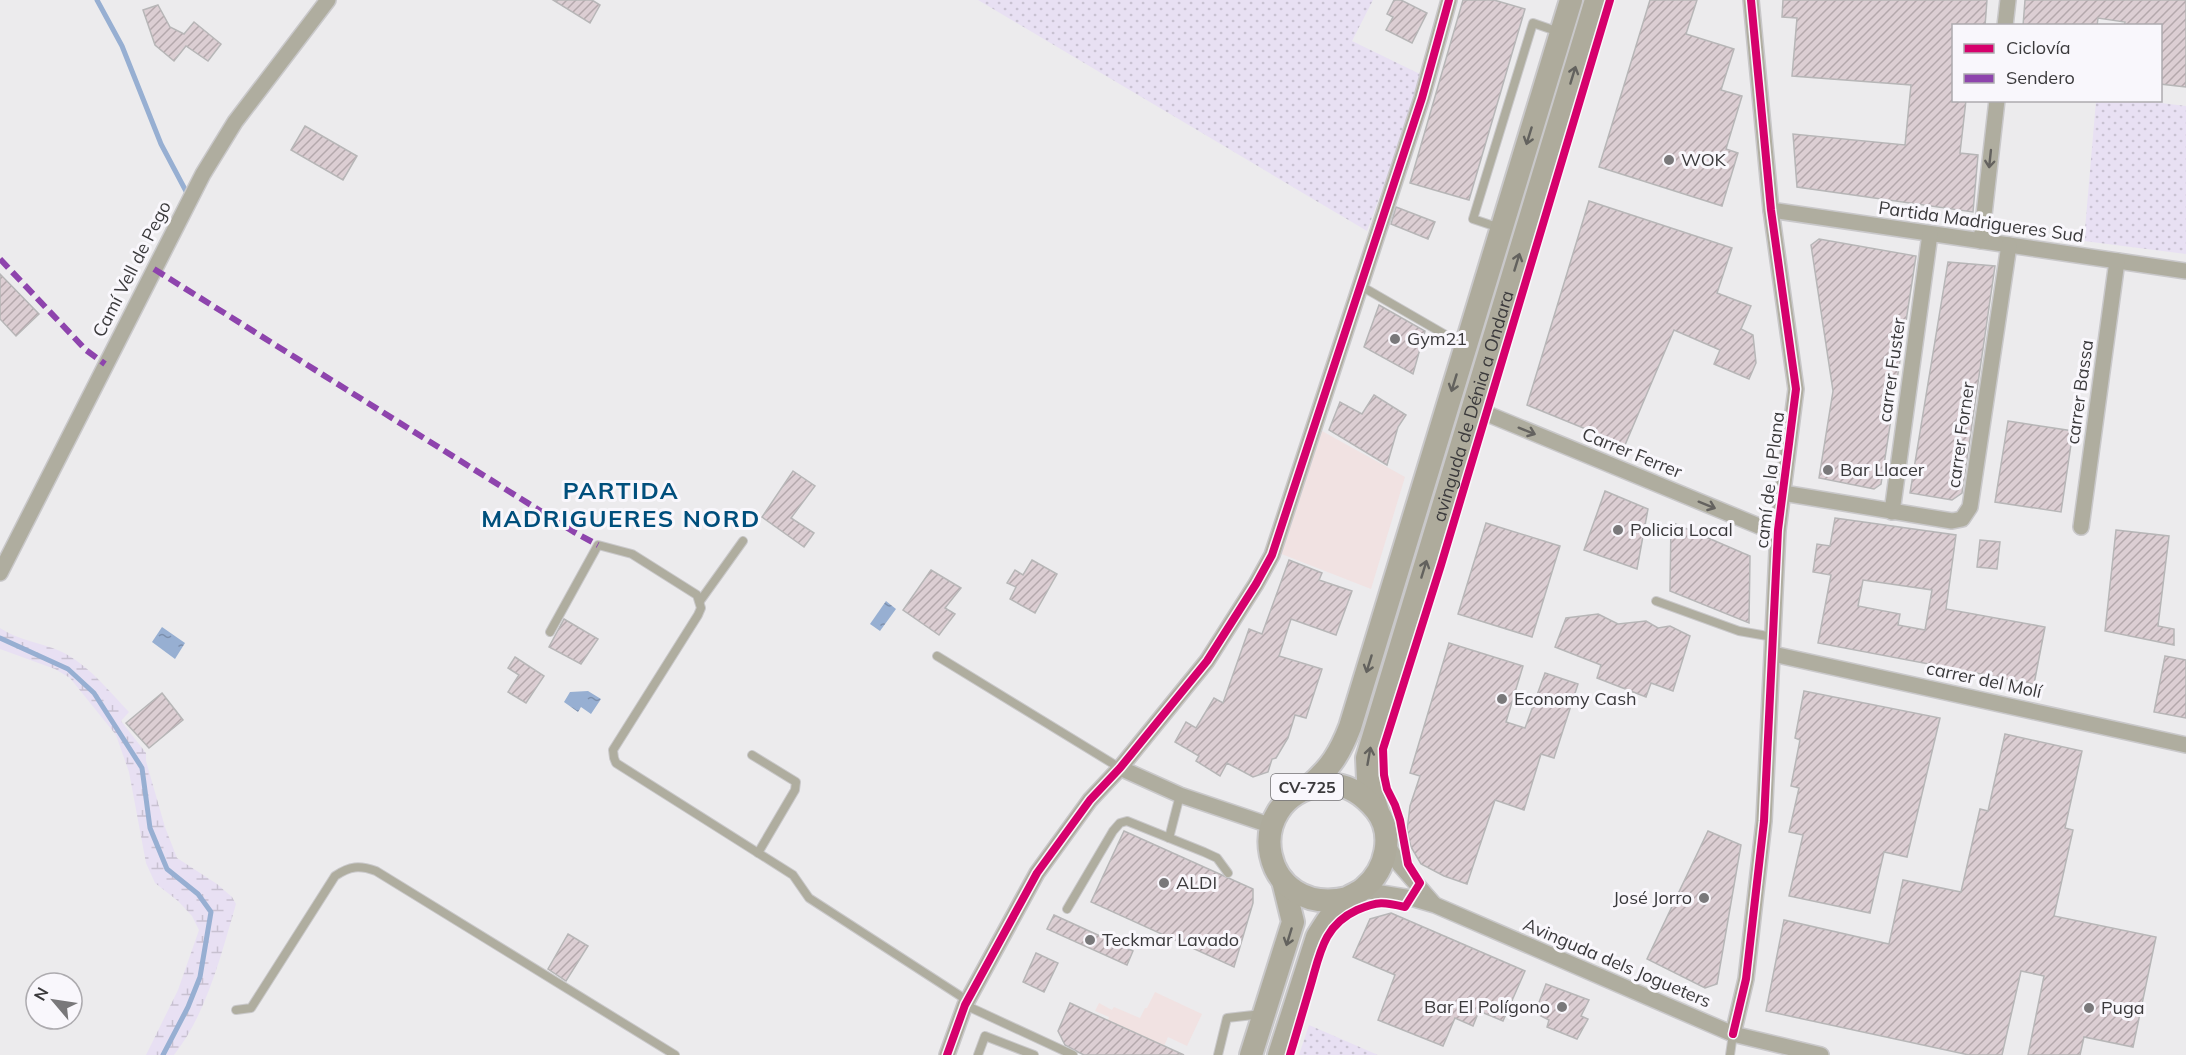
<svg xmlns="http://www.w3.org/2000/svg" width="2186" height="1055" viewBox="0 0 2186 1055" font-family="Mulish,sans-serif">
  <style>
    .commercial { fill: #f1e2e2 }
    .grass { fill: url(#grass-dots) }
    .wetland { fill: url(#wetland-marsh) }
    .water { fill: url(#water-ripples) }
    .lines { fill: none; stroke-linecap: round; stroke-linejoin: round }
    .stream { stroke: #97afd2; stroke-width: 5 }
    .building { fill: url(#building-hatch); stroke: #b7b6b7; stroke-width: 1.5; fill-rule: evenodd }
    .service-casing { stroke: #c9c8ca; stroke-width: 10 }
    .minor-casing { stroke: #c9c8ca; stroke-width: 18 }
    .primary-casing { stroke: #c9c8ca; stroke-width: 26 }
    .service { stroke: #afad9f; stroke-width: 8 }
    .minor { stroke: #afad9f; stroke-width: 15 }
    .primary { stroke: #aeab9c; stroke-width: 22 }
    .quiet { stroke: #8e44ad; stroke-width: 6; stroke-dasharray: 12 6; stroke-linecap: butt }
    .cycleway-casing { stroke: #f9f7fc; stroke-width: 11 }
    .cycleway { stroke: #d6006c; stroke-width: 8 }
    .oneway { stroke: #63625e }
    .oneway2 { stroke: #64625f }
    .poi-dot { fill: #79787a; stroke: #f9f7fc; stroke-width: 2 }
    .labels { text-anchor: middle; stroke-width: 6; stroke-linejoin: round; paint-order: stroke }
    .shield { fill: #f9f7fc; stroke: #747376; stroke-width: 1.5 }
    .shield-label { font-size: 16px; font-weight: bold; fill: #3b3a3c }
    .poi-label { font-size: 18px; fill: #3b3a3c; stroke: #f9f7fc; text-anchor: start }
    .street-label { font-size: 18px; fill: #3b3a3c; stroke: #f9f7fc }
    .district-label { font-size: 24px; font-weight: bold; letter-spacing: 1.5px; fill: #004f7c; stroke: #f9f7fc }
  </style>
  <defs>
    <pattern id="grass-dots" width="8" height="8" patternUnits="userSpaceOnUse" patternTransform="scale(1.5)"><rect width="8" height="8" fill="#e8e0f3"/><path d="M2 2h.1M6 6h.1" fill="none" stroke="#c8c1d1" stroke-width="1.8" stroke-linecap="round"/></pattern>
    <pattern id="wetland-marsh" width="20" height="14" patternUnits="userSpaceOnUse" patternTransform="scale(1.5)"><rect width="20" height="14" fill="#e8e0f3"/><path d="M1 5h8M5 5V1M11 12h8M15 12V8" fill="none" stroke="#c8c1d1"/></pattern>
    <pattern id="water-ripples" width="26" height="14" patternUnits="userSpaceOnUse" patternTransform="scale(1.5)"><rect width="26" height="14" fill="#97afd2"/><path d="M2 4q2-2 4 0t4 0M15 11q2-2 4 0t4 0" fill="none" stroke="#7c8fac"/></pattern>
    <pattern id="building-hatch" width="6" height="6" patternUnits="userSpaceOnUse" patternTransform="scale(1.5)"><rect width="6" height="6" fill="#dcced3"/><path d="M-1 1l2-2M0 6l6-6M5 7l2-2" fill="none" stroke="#b4a8ac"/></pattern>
  </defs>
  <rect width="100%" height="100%" fill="#ecebed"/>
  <g class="commercial">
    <polygon points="1322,431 1405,477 1371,589 1279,553"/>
    <polygon points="1155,992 1202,1014 1187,1046 1168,1037 1164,1046 1108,1020 1109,1017 1095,1011 1099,1003 1112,1010 1114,1007 1140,1018 1145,1008 1147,1008"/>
  </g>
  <g class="grass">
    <polygon points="978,0 1373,0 1352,41 1424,76 1367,231"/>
    <polygon points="2144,101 2186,106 2186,254 2084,241 2096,101"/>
    <polygon points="1309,1025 1378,1055 1299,1055"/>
  </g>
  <path class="wetland" d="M 0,628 C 19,641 40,642 60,651 C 88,664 108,690 129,712 L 121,721 L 146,753 L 146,761 L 165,827 L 177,858 L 217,884 L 232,897 L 236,904 C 221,955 207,1013 174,1055 L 146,1055 L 178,990 L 199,930 L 192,916 L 178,901 L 155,883 L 146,863 L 129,772 L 116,735 L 70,678 L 55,669 L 0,649 Z"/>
  <g class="water">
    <polygon points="886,601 896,609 880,631 870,624"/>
    <polygon points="162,627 185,643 175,659 152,642"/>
    <polygon points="588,691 601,699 591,714 581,707 578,712 564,702 570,692"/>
  </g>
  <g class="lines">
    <g class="stream">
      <polyline points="97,0 122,46 161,144 188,195"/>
      <polyline points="0,638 68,669 94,693 142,768 150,828 167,869 198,894 211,912 200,977 188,1007 163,1055"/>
    </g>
  </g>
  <g class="building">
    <polygon points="553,0 592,0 600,5 590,23"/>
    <polygon points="1394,0 1401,0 1427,13 1412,43 1386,30 1393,17 1387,14"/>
    <polygon points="1463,0 1494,0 1525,9 1469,200 1410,183"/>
    <polygon points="1650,0 1697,0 1686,34 1734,49 1721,90 1742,96 1726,149 1738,153 1722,206 1599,167"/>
    <polygon points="1783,0 1987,0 1985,26 1953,26 1953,100 1966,100 1960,153 1978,155 1973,212 1797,187 1793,134 1905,145 1911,85 1792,76 1797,18 1782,17"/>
    <polygon points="2025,0 2186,0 2186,87 2160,84 2160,26 2124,26 2125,22 2098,18 2097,26 2023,26"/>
    <polygon points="158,5 170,27 184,34 194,22 221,44 208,61 186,46 174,61 155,45 143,10"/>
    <polygon points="305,126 357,156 343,180 291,150"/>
    <polygon points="1589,201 1732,248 1717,293 1751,306 1741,329 1753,335 1756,363 1749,379 1714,364 1720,350 1674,330 1625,445 1527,405"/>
    <polygon points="1396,207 1435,222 1428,239 1391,224"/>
    <polygon points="1819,239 1916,256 1881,484 1874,489 1819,478 1833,391 1811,245"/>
    <polygon points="1948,262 1995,266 1962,493 1952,500 1910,493"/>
    <polygon points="0,274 39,314 16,336 0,319"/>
    <polygon points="1379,305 1425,331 1413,374 1364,347"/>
    <polygon points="1374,395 1406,415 1398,427 1387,465 1329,430 1340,402 1362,414"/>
    <polygon points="2008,421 2073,431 2061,512 1995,502"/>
    <polygon points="793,471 815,486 791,518 814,533 804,547 762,517"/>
    <polygon points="1605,491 1648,509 1637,569 1584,550"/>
    <path d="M 1835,518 L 1956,535 L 1946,609 L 2045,627 L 2034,684 L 1818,643 L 1831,575 L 1813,572 L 1817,544 L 1830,546 ZM 1863,580 L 1932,590 L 1925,630 L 1898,625 L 1900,614 L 1858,606 Z"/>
    <polygon points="1671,522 1750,556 1749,623 1670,591"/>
    <polygon points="1486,523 1560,546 1532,637 1458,614"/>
    <polygon points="2116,530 2169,536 2158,626 2174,629 2174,645 2105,631"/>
    <polygon points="1980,540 2000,542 1997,569 1977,567"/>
    <polygon points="1032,560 1057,574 1035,613 1010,599 1016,587 1007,583 1015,570 1023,575"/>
    <polygon points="1289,560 1322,573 1319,580 1352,591 1336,635 1291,619 1279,656 1322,669 1306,718 1295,715 1288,738 1276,758 1272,759 1268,772 1253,777 1227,763 1220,776 1196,761 1199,756 1175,742 1186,722 1196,728 1214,698 1223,703 1249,629 1262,634"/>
    <polygon points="931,570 961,588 945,608 955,614 939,635 903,610"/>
    <polygon points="1598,614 1618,624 1646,621 1658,628 1670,626 1690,636 1673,691 1651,683 1646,697 1597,678 1601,665 1555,647 1566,618"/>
    <polygon points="564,619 598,639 581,664 549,647"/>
    <polygon points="1449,643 1523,666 1506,722 1525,728 1545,673 1578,684 1554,758 1541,754 1524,810 1495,800 1467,884 1444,876 1421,864 1411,847 1407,831 1410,806 1420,776 1410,773"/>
    <polygon points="2165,656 2186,660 2186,718 2154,712"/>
    <polygon points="515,657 544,676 526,703 508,692 519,675 508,668"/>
    <polygon points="1804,691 1940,718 1907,857 1884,852 1870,913 1789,896 1803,835 1789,832 1799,788 1791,786 1800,740 1795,738"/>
    <polygon points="162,693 183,720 149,748 126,723"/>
    <polygon points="2005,734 2082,751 2065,828 2073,830 2054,916 2156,937 2133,1047 2084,1037 2080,1055 2028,1055 2044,976 2021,971 2002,1055 1969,1055 1766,1011 1784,920 1889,944 1903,880 1961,892 1980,809 1988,811"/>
    <polygon points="1124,831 1253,889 1253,903 1234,967 1091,902"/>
    <polygon points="1708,831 1741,845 1717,984 1705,988 1647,959"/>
    <polygon points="1391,913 1525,971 1503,1021 1479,1011 1473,1026 1455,1018 1443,1046 1378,1020 1395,975 1353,957 1370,919"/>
    <polygon points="1054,915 1133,951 1127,965 1047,929"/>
    <polygon points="568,934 588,946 566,981 548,969"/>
    <polygon points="1036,953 1058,963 1044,992 1023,982"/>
    <polygon points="1546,984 1589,1000 1581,1016 1588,1019 1577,1039 1547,1027 1549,1020 1535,1013"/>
    <polygon points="1070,1003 1085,1010 1184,1055 1084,1055 1078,1052 1065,1045 1058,1031"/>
  </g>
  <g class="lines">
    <defs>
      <g id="service">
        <polyline points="1500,228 1473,219 1533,23 1559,32"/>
        <polyline points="1361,286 1463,345"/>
        <polyline points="700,601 743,541"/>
        <polyline points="1656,601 1739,631 1773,637"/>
        <polyline points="550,632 598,545 632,554 697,595 701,608 698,615 613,750 614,758 616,763 793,875 809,898 962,997 965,1005 1073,1055"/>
        <polyline points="937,656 1120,768"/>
        <polyline points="752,755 796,782 795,790 758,853"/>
        <polyline points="1169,838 1180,795"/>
        <polyline points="1067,909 1113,831 1120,823 1127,821 1204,852 1217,858 1228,873"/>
        <path d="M 236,1010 L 251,1008 L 335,876 C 350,866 359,865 376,871 L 675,1055"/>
        <polyline points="978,1055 985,1036 1034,1055"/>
        <polyline points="1218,1055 1227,1018 1262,1014"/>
        <polyline points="1730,1055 1733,1034"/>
      </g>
      <g id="minor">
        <polyline points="2005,26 2008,0"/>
        <polyline points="1771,210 2186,271"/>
        <polyline points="1981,241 1997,100"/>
        <polyline points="1473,408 1766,529 1778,530"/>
        <polyline points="1783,493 1952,521 1962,519 1970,507 2009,245"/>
        <polyline points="1892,512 1930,234"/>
        <polyline points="2081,527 2117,261"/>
        <polyline points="0,573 203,174 235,122 328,0"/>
        <polyline points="1773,654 2186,745"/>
        <polyline points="1120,768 1180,795 1272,826"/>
        <polyline points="1386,842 1399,864 1433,903"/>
        <polyline points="1363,890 1411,898 1435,905 1733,1034 1821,1055"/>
        <polyline points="1733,1034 1746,979 1764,821 1778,530 1796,389 1771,210 1751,0"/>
        <polyline points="947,1055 965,1005 1037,873 1090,800 1120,768 1207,661 1256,584 1272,555 1422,98 1449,0"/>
      </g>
      <g id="primary">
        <path d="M 1308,787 C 1330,769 1340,753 1350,727 L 1571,0"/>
        <path id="s1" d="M 1378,812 L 1368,779 L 1367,758 L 1596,0"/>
        <polyline points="1251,1055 1293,922 1283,881"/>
        <path d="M 1279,1055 L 1317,937 C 1325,924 1336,906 1349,897 C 1354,894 1360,892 1364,888 C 1386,870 1395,834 1376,810 C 1362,793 1343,781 1321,785 C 1239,799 1260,919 1348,898"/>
      </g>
    </defs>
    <use href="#service" class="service-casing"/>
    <use href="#minor" class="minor-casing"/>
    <use href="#primary" class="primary-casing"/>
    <use href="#service" class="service"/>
    <use href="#minor" class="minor"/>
    <use href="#primary" class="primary"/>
    <g class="quiet">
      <polyline points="0,259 86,350 105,364"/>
      <polyline points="154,269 574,532 598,545"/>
    </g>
    <defs>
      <g id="cycleway">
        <polyline points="1733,1034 1746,979 1764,821 1778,530 1796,389 1771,210 1751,0"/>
        <polyline points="947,1055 965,1005 1037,873 1090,800 1120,768 1207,661 1256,584 1272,555 1422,98 1449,0"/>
        <path d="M 1290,1055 C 1297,1031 1304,1008 1311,984 C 1320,953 1324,925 1357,910 C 1378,901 1384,902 1405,907 L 1420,883 L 1408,864 L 1400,820 L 1395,805 L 1387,789 L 1384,775 L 1383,749 L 1441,565 L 1610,0"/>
      </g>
    </defs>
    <use href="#cycleway" class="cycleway-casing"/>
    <use href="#cycleway" class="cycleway"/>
  </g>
  <defs><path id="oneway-shaft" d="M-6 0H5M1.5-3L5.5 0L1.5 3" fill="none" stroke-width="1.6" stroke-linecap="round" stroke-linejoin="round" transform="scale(1.5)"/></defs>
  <g class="oneway">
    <use href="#oneway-shaft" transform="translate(1573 75) rotate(-73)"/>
    <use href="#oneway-shaft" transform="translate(1529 136) rotate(107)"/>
    <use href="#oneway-shaft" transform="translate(1517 262) rotate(-73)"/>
    <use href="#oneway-shaft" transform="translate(1454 383) rotate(107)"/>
    <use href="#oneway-shaft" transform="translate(1424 569) rotate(-73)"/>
    <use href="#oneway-shaft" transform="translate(1369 664) rotate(107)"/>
    <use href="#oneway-shaft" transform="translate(1369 756) rotate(-80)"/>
    <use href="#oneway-shaft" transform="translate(1289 937) rotate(107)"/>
  </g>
  <g class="oneway2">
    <use href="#oneway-shaft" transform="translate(1990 159) rotate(96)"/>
    <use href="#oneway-shaft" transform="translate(1527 431) rotate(22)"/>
    <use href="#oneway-shaft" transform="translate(1707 505) rotate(22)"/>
  </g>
  <g class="poi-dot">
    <circle cx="1669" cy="160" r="6"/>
    <circle cx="1395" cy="339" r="6"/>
    <circle cx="1828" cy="470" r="6"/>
    <circle cx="1618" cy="530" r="6"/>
    <circle cx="1502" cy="699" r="6"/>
    <circle cx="1164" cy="883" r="6"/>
    <circle cx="1704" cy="898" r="6"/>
    <circle cx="1090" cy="940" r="6"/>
    <circle cx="1562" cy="1007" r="6"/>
    <circle cx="2089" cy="1008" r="6"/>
  </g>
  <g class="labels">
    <rect class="shield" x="1271" y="774" width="72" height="26" rx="4.5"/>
    <g class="shield-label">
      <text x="1307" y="793">CV-725</text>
    </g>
    <g class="poi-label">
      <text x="1681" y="166">WOK</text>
      <text x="1407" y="345">Gym21</text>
      <text x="1840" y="476">Bar Llacer</text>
      <text x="1630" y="536">Policia Local</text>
      <text x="1514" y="705">Economy Cash</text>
      <text x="1176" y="889">ALDI</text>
      <text x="1692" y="904" text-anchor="end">José Jorro</text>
      <text x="1102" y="946">Teckmar Lavado</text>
      <text x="1550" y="1013" text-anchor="end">Bar El Polígono</text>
      <text x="2101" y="1014">Puga</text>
    </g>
    <g class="street-label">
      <text transform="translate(1981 222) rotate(8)" y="6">Partida Madrigueres Sud</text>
      <text transform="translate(132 269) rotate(-63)" y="6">Camí Vell de Pego</text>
      <text transform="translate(1892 370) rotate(-82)" y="6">carrer Fuster</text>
      <text transform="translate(2080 392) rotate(-82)" y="6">carrer Bassa</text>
      <text dy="6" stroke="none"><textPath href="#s1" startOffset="423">avinguda de Dénia a Ondara</textPath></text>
      <text transform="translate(1961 435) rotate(-82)" y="6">carrer Forner</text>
      <text transform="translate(1632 453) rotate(22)" y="6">Carrer Ferrer</text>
      <text transform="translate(1770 480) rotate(-83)" y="6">camí de la Plana</text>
      <text transform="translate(1984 680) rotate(12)" y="6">carrer del Molí</text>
      <text transform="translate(1617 963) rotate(23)" y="6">Avinguda dels Jogueters</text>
    </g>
    <g class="district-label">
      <text x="621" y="499">PARTIDA<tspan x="621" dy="28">MADRIGUERES NORD</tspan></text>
    </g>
  </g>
  <rect x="1952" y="24" width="210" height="78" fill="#f9f7fc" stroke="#adabaf" stroke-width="1.5"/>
  <rect x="1964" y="44" width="30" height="9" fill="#d6006c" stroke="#adabaf" stroke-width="1.5"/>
  <text x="2006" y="54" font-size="18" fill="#3b3a3c">Ciclovía</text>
  <rect x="1964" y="74" width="30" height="9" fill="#8e44ad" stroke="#adabaf" stroke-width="1.5"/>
  <text x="2006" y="84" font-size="18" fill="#3b3a3c">Sendero</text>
  <g transform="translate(54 1001) rotate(299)"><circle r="28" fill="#f9f7fc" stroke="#adabaf" stroke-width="1.5"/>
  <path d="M0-4.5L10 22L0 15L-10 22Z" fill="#79787a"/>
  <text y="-9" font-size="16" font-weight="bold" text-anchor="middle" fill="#3b3a3c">N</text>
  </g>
</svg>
